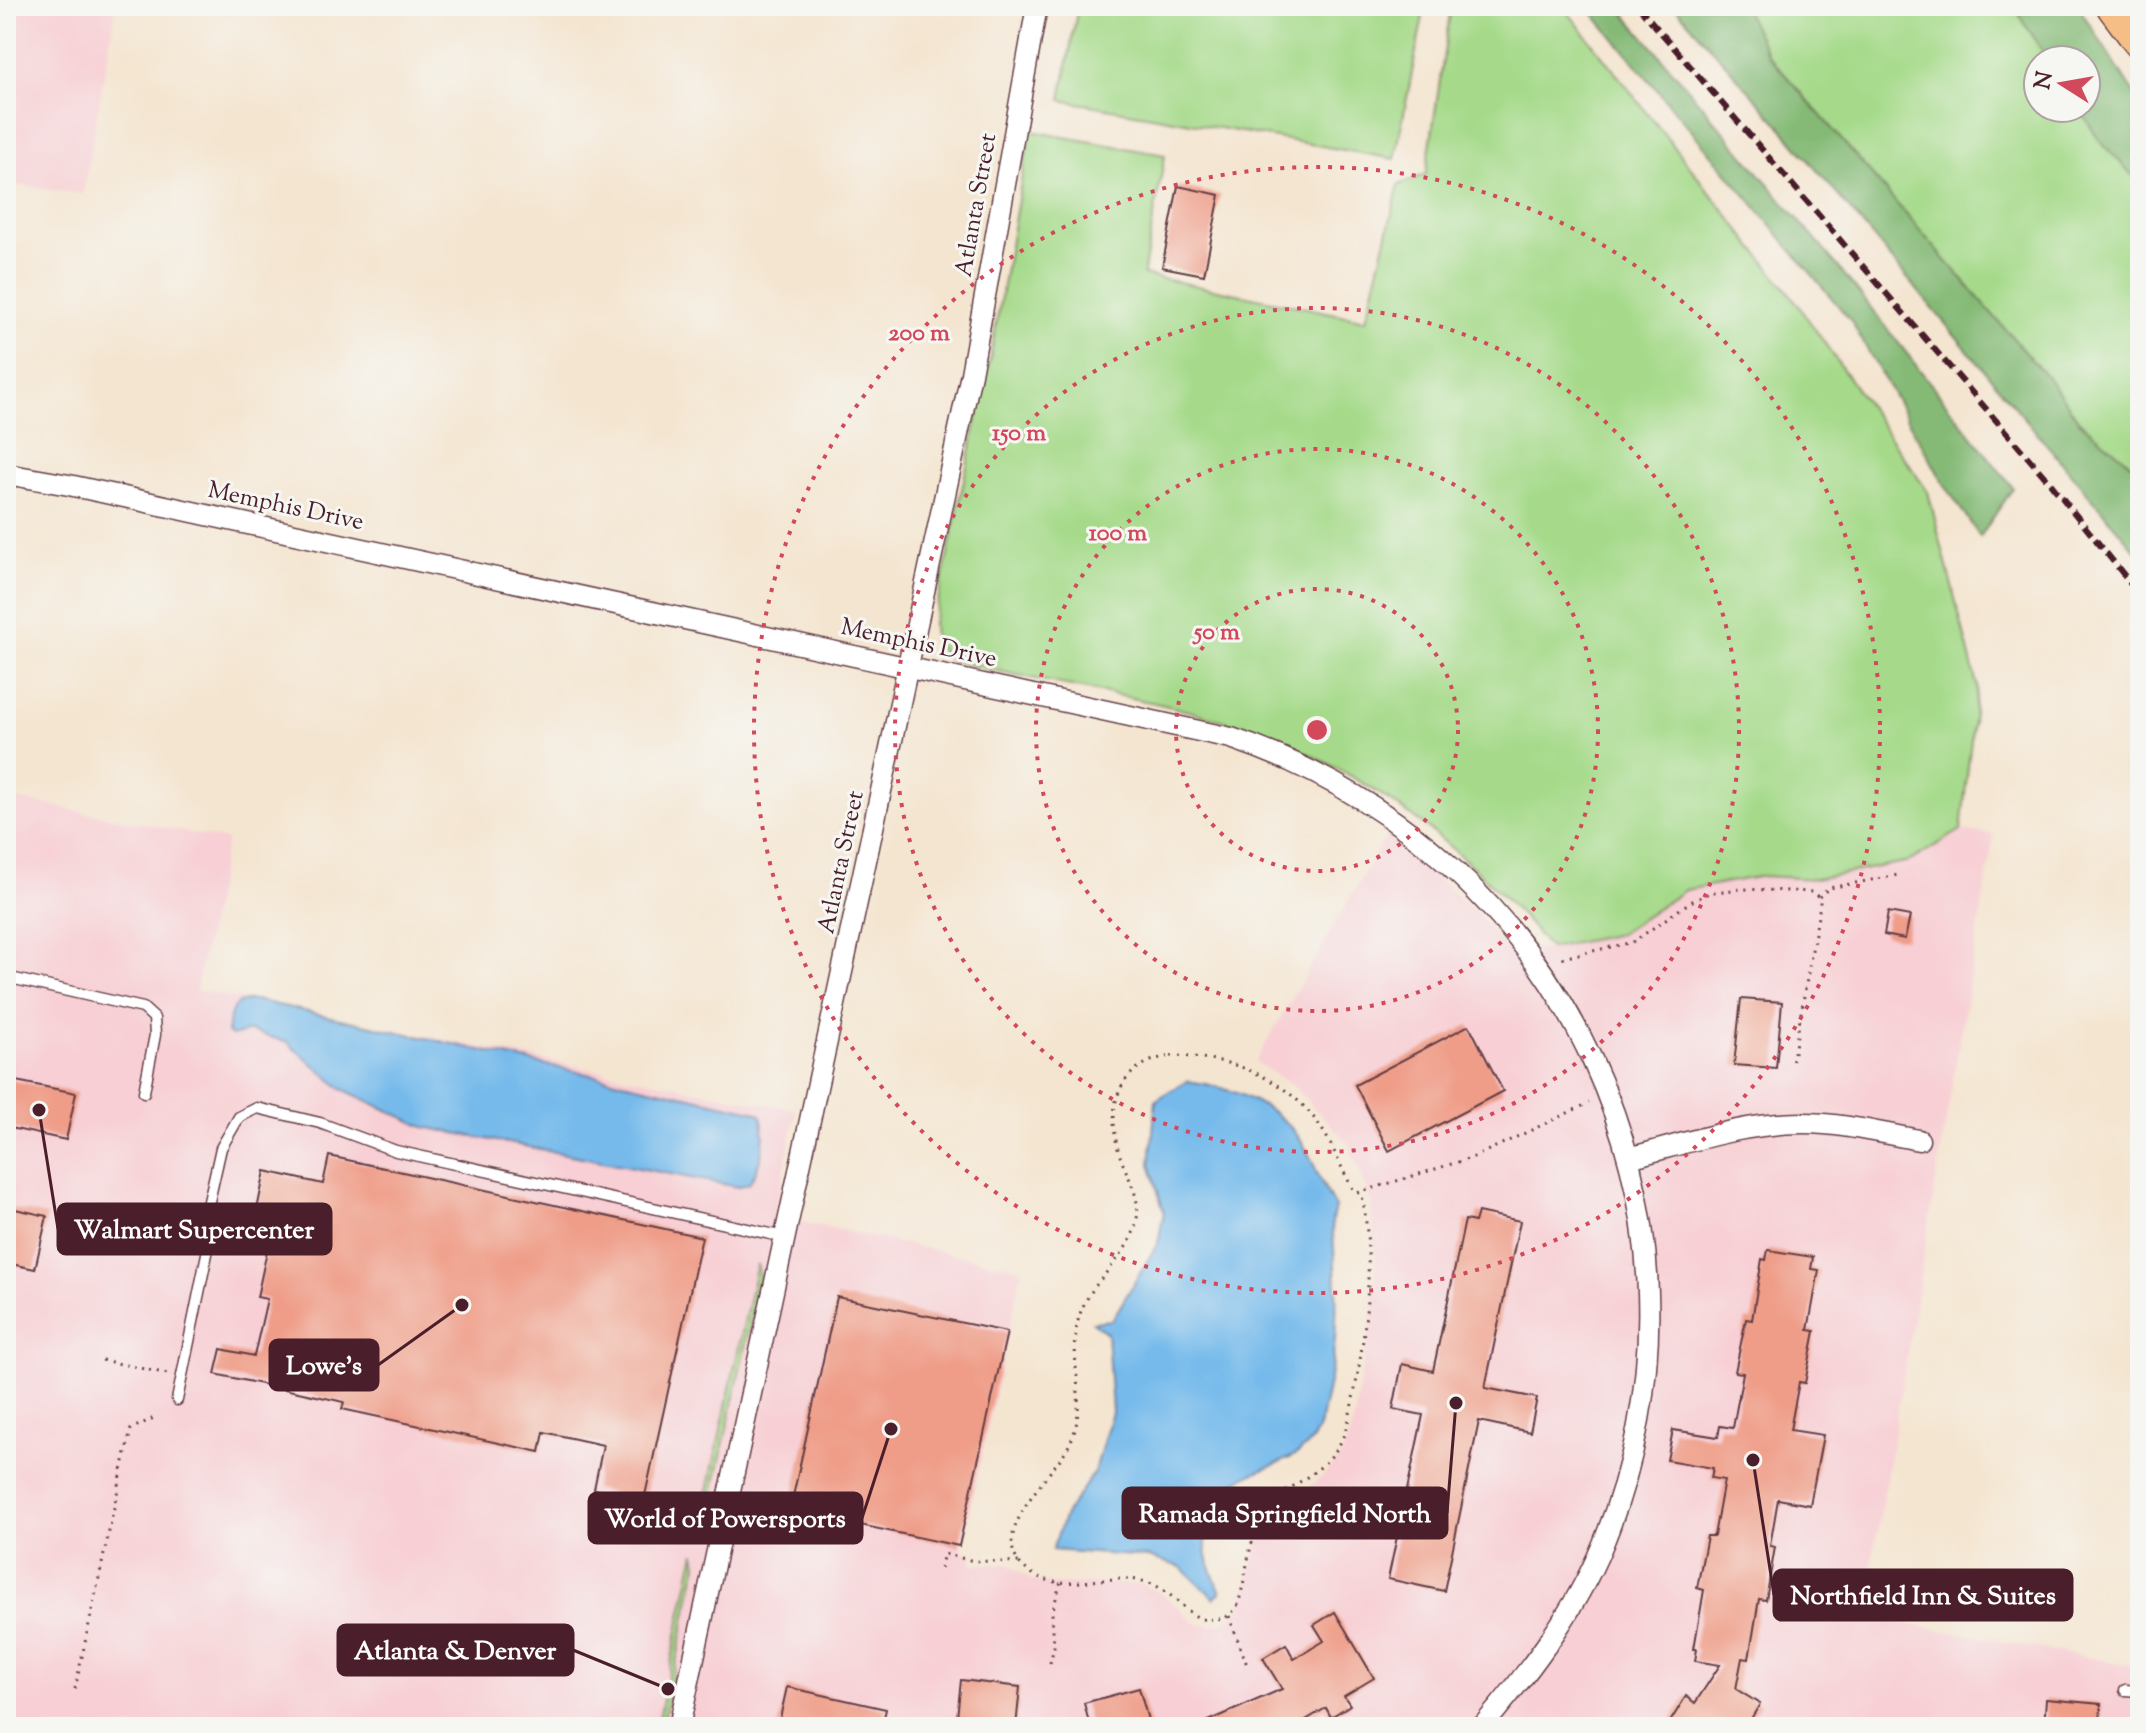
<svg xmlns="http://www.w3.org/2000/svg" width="2146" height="1733" viewBox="0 0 2146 1733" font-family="'Sorts Mill Goudy',serif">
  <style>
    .built { fill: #f7cfd4 }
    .green { fill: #a6da8a; stroke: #787c5a; stroke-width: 2 }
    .forest { fill: #84ba76; stroke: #676c50; stroke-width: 2 }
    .water { fill: #75baeb; stroke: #606c8b; stroke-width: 2 }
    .building { fill: #ef9d88 }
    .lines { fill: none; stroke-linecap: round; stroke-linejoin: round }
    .service-casing { stroke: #643d44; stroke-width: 13 }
    .minor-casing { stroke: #643d44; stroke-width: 23 }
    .motorway-casing { stroke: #643d44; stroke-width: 37 }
    .path { stroke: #643d44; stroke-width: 3; stroke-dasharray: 2 6; stroke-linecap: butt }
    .service { stroke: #fff; stroke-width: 10 }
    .minor { stroke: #fff; stroke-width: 20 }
    .motorway { stroke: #f6be87; stroke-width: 34 }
    .rail { stroke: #4a1f2b; stroke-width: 6; stroke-dasharray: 12 6; stroke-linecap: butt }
    .ring { fill: none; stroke: #d1495b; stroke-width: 4; stroke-dasharray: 4 8 }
    .labels { text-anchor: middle; stroke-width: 6; stroke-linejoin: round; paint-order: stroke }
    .street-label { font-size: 24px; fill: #4a1f2b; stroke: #f6f6f2 }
    .centre { fill: #d1495b; stroke: #f6f6f2; stroke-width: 4 }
    .ring-label { font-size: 24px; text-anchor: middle; font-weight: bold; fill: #d1495b; stroke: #f6f6f2; stroke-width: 6; stroke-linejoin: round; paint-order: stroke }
    .leader { fill: none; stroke: #4a1f2b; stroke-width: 3 }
    .callout-dot { fill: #4a1f2b; stroke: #f6f6f2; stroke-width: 3 }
    .callout { fill: #4a1f2b; stroke: #4a1f2b; stroke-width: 3 }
    .callout-label { font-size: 26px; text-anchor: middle; font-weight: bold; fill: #fff }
  </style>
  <rect width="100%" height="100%" fill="#f6f6f2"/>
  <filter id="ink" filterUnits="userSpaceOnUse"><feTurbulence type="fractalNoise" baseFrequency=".0125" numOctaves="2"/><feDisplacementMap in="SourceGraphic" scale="16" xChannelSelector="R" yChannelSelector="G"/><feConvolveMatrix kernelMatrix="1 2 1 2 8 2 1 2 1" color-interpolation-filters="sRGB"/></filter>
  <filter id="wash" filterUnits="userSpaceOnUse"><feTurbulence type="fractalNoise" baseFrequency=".006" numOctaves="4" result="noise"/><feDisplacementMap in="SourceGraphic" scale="32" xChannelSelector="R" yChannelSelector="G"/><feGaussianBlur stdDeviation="1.8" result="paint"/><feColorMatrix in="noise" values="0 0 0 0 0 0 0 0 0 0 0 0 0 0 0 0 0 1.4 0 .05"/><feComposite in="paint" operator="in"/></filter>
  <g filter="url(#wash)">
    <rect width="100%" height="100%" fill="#f4e5d0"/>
    <g class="built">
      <polygon points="6,6 116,6 83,194 6,184"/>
      <polygon points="6,797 227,840 196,990 796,1110 775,1216 1022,1269 961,1551 973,1554 971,1564 1008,1564 1032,1580 1051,1584 1141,1584 1161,1593 1195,1623 1213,1625 1224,1623 1240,1609 1259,1537 1271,1515 1322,1477 1342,1455 1353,1423 1374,1302 1376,1263 1371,1201 1348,1143 1291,1084 1255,1062 1387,834 1477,913 1509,951 1550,948 1619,934 1685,890 1763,876 1815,879 1910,861 1961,830 1994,835 1863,1616 2140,1667 2140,1727 6,1727"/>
    </g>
    <g class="green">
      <polygon points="1078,6 1425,6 1395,159 1061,100"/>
      <path d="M 1451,6 L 1563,6 L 1794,299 L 1928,492 L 1977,685 L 1961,830 L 1910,861 L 1815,879 L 1763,876 L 1685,890 L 1619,934 L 1550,948 C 1462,844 1360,763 1227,722 C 1137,694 1041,684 949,659 L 934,643 L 933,623 L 990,360 L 1030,131 L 1165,155 L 1143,275 L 1366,320 L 1399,185 L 1426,174 Z"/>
      <polygon points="1743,6 2014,6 2048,60 2038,60 2038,108 2079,108 2099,140 2140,183 2140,471 2079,421 2052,383 1768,55"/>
      <polygon points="757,1264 760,1278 712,1496 705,1504"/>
      <polygon points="695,1552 697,1565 662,1727 657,1727"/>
    </g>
    <g class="forest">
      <polygon points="1587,6 1618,6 1840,269 2013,488 1980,537 1946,487 1851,321"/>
      <polygon points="1674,6 1743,6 1768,55 2052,383 2079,421 2140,471 2140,556 1774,119"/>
      <polygon points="2014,6 2078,6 2140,103 2140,183 2099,140 2079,108 2086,108 2086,60 2048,60"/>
    </g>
    <g class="water">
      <path d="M 255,1000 L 753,1111 L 761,1115 C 767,1136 762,1166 749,1183 L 738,1187 L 424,1127 L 342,1089 L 287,1042 L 250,1031 L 232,1036 L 227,1032 C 231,1010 230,1001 255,1000 Z"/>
      <path d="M 1187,1081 C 1231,1086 1286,1108 1307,1151 C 1317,1170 1323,1189 1335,1207 L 1332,1220 C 1337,1287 1341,1335 1325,1401 C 1322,1413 1321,1426 1315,1436 C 1292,1475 1224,1462 1209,1518 C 1201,1547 1208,1566 1221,1592 L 1214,1598 L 1181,1567 L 1148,1557 L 1052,1550 L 1065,1515 L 1095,1471 L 1112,1412 L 1107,1333 L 1093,1322 L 1112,1320 L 1158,1243 L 1164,1212 L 1150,1164 L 1156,1100 Z"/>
    </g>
    <g id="blocks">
      <g class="building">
        <polygon points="1178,186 1220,195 1204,275 1162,267"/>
        <polygon points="1888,912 1910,916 1905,939 1884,935"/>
        <polygon points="1741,999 1782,1002 1776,1068 1734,1065"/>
        <polygon points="1469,1025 1503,1091 1389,1151 1355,1085"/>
        <polygon points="6,1079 76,1093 66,1140 6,1127"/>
        <polygon points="329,1156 702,1237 644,1500 594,1489 603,1445 544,1432 540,1452 342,1409 344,1402 215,1374 221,1349 254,1356 267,1299 257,1297 272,1228 254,1224 265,1171 323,1184"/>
        <polygon points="6,1207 47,1216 35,1269 6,1263"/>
        <polygon points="1478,1212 1520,1221 1485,1388 1537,1398 1530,1432 1479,1421 1444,1591 1388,1579 1423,1415 1393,1409 1402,1364 1433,1371 1465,1220 1475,1222"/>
        <polygon points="1768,1250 1813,1257 1811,1269 1819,1270 1808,1330 1815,1331 1805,1383 1799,1382 1790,1430 1823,1435 1810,1505 1778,1499 1770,1546 1775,1547 1766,1600 1759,1599 1749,1659 1742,1658 1736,1689 1760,1704 1746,1727 1678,1727 1670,1722 1686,1696 1695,1703 1720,1665 1695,1661 1697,1649 1694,1649 1704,1590 1697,1588 1707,1536 1714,1536 1724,1480 1711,1478 1713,1468 1667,1460 1673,1430 1718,1437 1720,1426 1733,1428 1743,1373 1735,1372 1746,1319 1752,1320 1762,1259 1766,1260"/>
        <polygon points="837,1297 1007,1332 959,1546 790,1510"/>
        <polygon points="1335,1612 1374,1678 1344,1696 1350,1705 1331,1717 1326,1708 1294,1727 1195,1727 1282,1689 1263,1658 1286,1644 1294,1659 1324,1641 1314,1625"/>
        <polygon points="961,1680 1020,1687 1016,1727 956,1727"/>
        <polygon points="787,1687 886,1709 882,1727 778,1727"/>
        <polygon points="1139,1688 1150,1727 1090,1727 1084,1703"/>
        <polygon points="2046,1699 2101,1704 2100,1727 2044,1727"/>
      </g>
    </g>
  </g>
  <g filter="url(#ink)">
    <use href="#blocks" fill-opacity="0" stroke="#643d44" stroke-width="2"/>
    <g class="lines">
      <defs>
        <g id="service">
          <polyline points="6,977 143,1008 154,1018 155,1035 144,1092"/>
          <polyline points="177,1400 209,1244 207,1210 221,1148 239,1117 257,1108 320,1123 396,1151 784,1237"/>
          <polyline points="2125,1690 2140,1691"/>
        </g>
        <g id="minor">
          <path d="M 6,474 L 69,485 L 1231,738 C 1566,851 1736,1216 1603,1544 C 1575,1612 1529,1672 1482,1727"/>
          <path d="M 1629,1158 C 1687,1143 1743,1123 1803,1123 C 1841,1123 1881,1133 1919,1140"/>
          <polyline points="679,1727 971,374 1037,6"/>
        </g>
        <polyline id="motorway" points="2114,6 2140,41"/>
      </defs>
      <use href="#service" class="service-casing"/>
      <use href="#minor" class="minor-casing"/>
      <use href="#motorway" class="motorway-casing"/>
      <g class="path">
        <polyline points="1819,897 1829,888 1898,875"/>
        <polyline points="1562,958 1633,942 1690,902 1713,892 1743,889 1813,892 1820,899 1820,905 1792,1064"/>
        <path d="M 1171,1056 C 1226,1056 1279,1074 1314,1118 C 1331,1139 1340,1167 1353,1189 L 1362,1195 C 1374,1260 1367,1324 1355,1389 C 1351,1408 1348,1430 1338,1447 C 1322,1473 1295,1481 1274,1502 C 1247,1529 1249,1570 1238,1604 C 1231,1620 1216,1620 1201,1619 C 1181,1609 1169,1588 1146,1582 C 1110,1571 1066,1594 1033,1574 C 977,1542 1050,1479 1068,1447 C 1092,1403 1064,1357 1081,1311 C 1094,1277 1131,1256 1137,1219 C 1141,1193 1124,1173 1118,1149 C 1106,1103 1120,1063 1171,1056 Z"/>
        <polyline points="1358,1193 1474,1157 1589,1103"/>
        <polyline points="102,1360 168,1374"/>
        <polyline points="940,1568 944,1554 974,1561 1019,1562"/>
        <polyline points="1229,1616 1247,1665"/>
        <polyline points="1050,1663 1054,1647 1052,1613 1061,1581"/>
        <polyline points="75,1689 131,1429 156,1417"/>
      </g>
      <use href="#service" class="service"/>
      <use href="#minor" class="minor"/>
      <use href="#motorway" class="motorway"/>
      <polyline class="rail" points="1638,6 2051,484 2140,595"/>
    </g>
  </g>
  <g class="ring">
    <circle cx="1317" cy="730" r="141"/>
    <circle cx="1317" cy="730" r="281"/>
    <circle cx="1317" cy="730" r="422"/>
    <circle cx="1317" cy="730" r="563"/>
  </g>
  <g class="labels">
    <g class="street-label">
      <text transform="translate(975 205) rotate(-80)" y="8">Atlanta Street</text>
      <text transform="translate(286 505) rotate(12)" y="8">Memphis Drive</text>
      <text transform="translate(919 642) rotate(12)" y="8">Memphis Drive</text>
      <text transform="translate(840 862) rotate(-78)" y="8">Atlanta Street</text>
    </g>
  </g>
  <circle cx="1317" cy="730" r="12" class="centre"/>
  <g class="ring-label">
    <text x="919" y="340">200 m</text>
    <text x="1019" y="440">150 m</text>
    <text x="1118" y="540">100 m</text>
    <text x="1217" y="639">50 m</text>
  </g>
  <path class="leader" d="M39 1110L58 1229M462 1305L378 1365M1456 1403L1447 1513M891 1429L862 1518M1753 1460L1774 1595M668 1689L573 1650"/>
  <g class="callout-dot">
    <circle cx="39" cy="1110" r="8"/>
    <circle cx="462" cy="1305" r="8"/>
    <circle cx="1456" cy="1403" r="8"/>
    <circle cx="891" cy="1429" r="8"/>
    <circle cx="1753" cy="1460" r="8"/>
    <circle cx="668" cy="1689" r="8"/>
  </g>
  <g class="callout">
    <rect x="58" y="1204" width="273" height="50" rx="8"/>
    <rect x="270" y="1340" width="108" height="50" rx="8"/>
    <rect x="1123" y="1488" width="324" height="50" rx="8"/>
    <rect x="589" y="1493" width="273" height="50" rx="8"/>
    <rect x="1774" y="1570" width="298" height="50" rx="8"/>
    <rect x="338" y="1625" width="235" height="50" rx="8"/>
  </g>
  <g class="callout-label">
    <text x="194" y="1238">Walmart Supercenter</text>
    <text x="324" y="1374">Lowe's</text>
    <text x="1285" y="1522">Ramada Springfield North</text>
    <text x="725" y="1527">World of Powersports</text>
    <text x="1923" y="1604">Northfield Inn &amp; Suites</text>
    <text x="455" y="1659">Atlanta &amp; Denver</text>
  </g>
  <rect width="2146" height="1733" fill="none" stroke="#f6f6f2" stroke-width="32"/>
  <g transform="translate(2062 84) rotate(281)"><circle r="38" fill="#f6f6f2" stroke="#b1a0a2" stroke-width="2"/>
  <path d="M0-6L14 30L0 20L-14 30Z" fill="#d1495b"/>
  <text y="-12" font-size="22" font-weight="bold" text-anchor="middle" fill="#4a1f2b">N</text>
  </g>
</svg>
